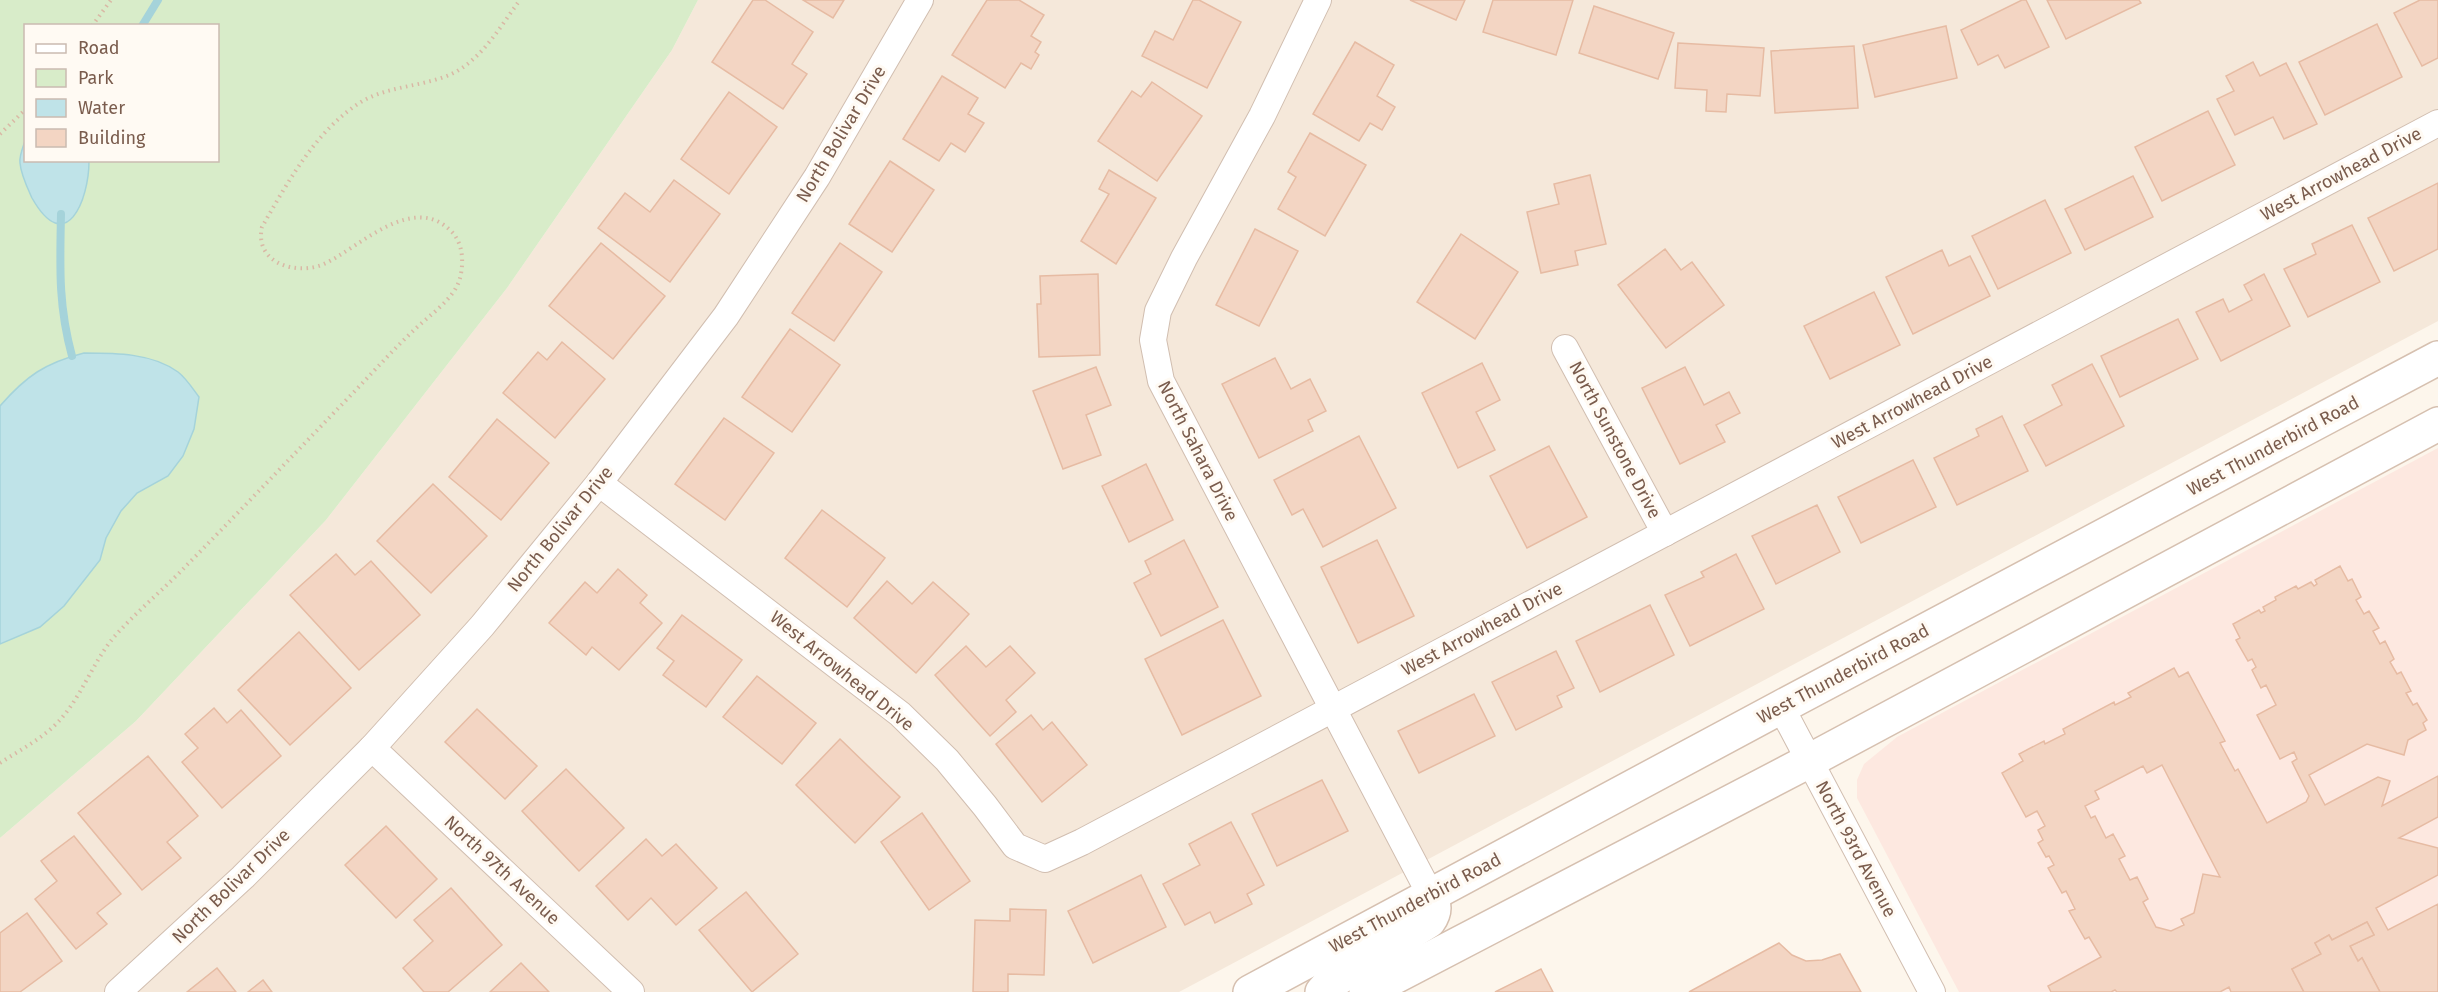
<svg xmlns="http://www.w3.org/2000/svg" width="2438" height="992" viewBox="0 0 2438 992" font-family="'Fira Sans',sans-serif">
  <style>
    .residential { fill: #f5e8da }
    .commercial { fill: #fde8e0 }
    .green { fill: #d8ecc9; fill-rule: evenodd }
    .water { fill: #bfe3e8; stroke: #a5d3da; stroke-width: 1.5 }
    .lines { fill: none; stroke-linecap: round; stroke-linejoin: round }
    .stream { stroke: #a5d3da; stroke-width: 8 }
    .building { fill: #f3d5c3; stroke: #e6bba3; stroke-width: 1.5; fill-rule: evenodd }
    .street-casing { stroke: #d1beb0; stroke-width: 28 }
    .secondary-casing { stroke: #d6c0b0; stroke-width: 36 }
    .path { stroke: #d9b8a5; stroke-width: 4; stroke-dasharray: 1.5 4.5; stroke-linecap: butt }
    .street { stroke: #fff; stroke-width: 26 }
    .secondary { stroke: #fff; stroke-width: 33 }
    .labels { text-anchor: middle; stroke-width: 6; stroke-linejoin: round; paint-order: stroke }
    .street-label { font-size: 18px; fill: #7a5c4d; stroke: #fffaf3 }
  </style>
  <rect width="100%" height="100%" fill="#fdf6ec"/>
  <polygon class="residential" points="698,0 2438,0 2438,321 1179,992 0,992 0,838 136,721 326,520 507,288 672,50"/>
  <polygon class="commercial" points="2438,448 2438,992 1959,992 1857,798 1857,780 1864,764 1897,737"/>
  <path class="green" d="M 0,0 L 698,0 L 672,50 L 507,288 L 326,520 L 136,721 L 0,838 ZM 26,26 L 218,26 L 218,160 L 26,160 Z"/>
  <g class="water">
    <path d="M 25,141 L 26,160 L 89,161 C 89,200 66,258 32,198 C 27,187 21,175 20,163 C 19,156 23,147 25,141 Z"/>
    <path d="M 84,353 C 115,353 152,353 178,372 C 186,378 193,389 199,397 L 194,429 L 183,456 L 168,476 L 137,493 L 121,511 L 106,538 L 100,560 L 64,606 L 40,627 L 0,644 L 0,406 C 26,376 45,363 84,353 Z"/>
  </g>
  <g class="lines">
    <g class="stream">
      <polyline points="142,26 158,0"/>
      <path d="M 61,214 C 60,265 58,305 72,356"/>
    </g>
  </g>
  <g class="building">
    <polygon points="753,0 765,0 813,32 792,64 807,74 783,109 712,62"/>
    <polygon points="803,0 844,0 833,18"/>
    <polygon points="987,0 1019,0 1044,15 1031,36 1041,42 1035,52 1039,55 1031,69 1021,63 1005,88 952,55"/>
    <polygon points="1193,0 1199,0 1241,22 1207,88 1142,56 1155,31 1173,40"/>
    <polygon points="1410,0 1465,0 1456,20"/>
    <polygon points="1493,0 1573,0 1556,55 1483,32"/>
    <polygon points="2022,0 2026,0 2049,47 2005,68 1998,55 1978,65 1961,30"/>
    <polygon points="2047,0 2139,0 2141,3 2066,39"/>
    <polygon points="2420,0 2438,0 2438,58 2422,66 2394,13"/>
    <polygon points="1594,6 1674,33 1658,79 1579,53"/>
    <polygon points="2377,24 2402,77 2325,115 2299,62"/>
    <polygon points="1946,26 1957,78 1875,97 1863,45"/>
    <polygon points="1355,42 1394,65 1377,96 1395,107 1382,130 1370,123 1359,141 1313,114"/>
    <polygon points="1678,43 1764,48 1760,96 1727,94 1726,112 1706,111 1707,90 1675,88"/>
    <polygon points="1854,46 1858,108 1775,113 1771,51"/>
    <polygon points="2253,62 2260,76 2286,63 2317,124 2284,139 2273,117 2235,135 2217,99 2234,91 2226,76"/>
    <polygon points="942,76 978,98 968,114 984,123 965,152 951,143 939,161 903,139"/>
    <polygon points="1152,82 1202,116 1157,181 1098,141 1132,91 1141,97"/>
    <polygon points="729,92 777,127 729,194 681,159"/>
    <polygon points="2208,111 2235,165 2162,201 2135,147"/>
    <polygon points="1310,133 1366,165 1325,236 1278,209 1296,177 1288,172"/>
    <polygon points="890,161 934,190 892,252 849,224"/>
    <polygon points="1109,170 1156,198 1116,264 1081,241 1109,194 1099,189"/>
    <polygon points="1590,175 1606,244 1575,251 1578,265 1541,273 1527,212 1559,204 1554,184"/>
    <polygon points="2133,176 2153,217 2085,250 2065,209"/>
    <polygon points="674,180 720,214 670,282 598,228 625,193 650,212"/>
    <polygon points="2438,183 2438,249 2394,271 2368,218"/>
    <polygon points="2045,200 2071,253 1998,289 1972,236"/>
    <polygon points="2352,225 2380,282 2308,317 2284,269 2316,254 2312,244"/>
    <polygon points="1255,229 1298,251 1259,326 1216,305"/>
    <polygon points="1461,234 1518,272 1475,339 1417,302"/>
    <polygon points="601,243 665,296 613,359 549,306"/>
    <polygon points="840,243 882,272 834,341 792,313"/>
    <polygon points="1665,249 1681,270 1692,262 1724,305 1666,348 1618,285"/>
    <polygon points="1942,250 1949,266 1970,256 1990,296 1913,334 1886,277"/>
    <polygon points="1098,274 1100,355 1039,357 1037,304 1041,304 1040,276"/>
    <polygon points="2264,274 2290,326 2221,361 2196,312 2223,299 2229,312 2252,300 2244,285"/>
    <polygon points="1874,292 1900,345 1830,379 1804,326"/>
    <polygon points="2178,319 2198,359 2120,397 2101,356"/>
    <polygon points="790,329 840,365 792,432 742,397"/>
    <polygon points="562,342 605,379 555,438 503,393 538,352 547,360"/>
    <polygon points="1275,358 1291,389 1310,379 1326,411 1308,420 1313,431 1259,458 1222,384"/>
    <polygon points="1482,363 1500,400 1476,412 1495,450 1458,468 1422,393"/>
    <polygon points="2092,364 2124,426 2046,466 2024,425 2062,405 2052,385"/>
    <polygon points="1096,367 1111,405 1086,415 1101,455 1063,469 1033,391"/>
    <polygon points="1685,367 1704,405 1729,392 1740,413 1716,425 1725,442 1680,464 1642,388"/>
    <polygon points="2002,416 2028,471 1957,505 1934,458 1979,436 1976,429"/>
    <polygon points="724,418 774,453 725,520 675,484"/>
    <polygon points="497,419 549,463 501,520 449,477"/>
    <polygon points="1359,436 1396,508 1323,547 1303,509 1292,515 1274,480"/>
    <polygon points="1549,446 1587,517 1527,548 1490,476"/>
    <polygon points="1913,460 1936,507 1861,543 1838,497"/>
    <polygon points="1146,464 1173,520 1129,542 1102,486"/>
    <polygon points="433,484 487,536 431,593 377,541"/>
    <polygon points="1817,505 1840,552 1776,584 1752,536"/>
    <polygon points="822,510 885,558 847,607 785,558"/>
    <polygon points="1184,540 1218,607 1161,636 1134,583 1151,574 1145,561"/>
    <polygon points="1377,540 1414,616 1358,643 1321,567"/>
    <polygon points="336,554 355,575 371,561 420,615 359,670 290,595"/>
    <polygon points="1736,554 1764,609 1690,646 1665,595 1704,577 1701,572"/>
    <path d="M 2340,566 L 2348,581 L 2352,579 L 2361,597 L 2356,600 L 2364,614 L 2369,611 L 2379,628 L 2373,631 L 2380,644 L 2385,641 L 2394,659 L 2390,662 L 2397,674 L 2401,672 L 2411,691 L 2406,693 L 2413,705 L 2417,703 L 2427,720 L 2423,723 L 2426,730 L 2408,740 L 2404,755 L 2367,744 L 2309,775 L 2325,805 L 2378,777 L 2390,781 L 2382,806 L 2438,776 L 2438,817 L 2399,838 L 2438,848 L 2438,875 L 2376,908 L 2388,930 L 2438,904 L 2438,992 L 2380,992 L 2362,958 L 2358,961 L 2350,946 L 2374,935 L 2367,922 L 2332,940 L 2329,935 L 2315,943 L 2321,954 L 2292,969 L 2304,992 L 2231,992 L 2229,987 L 2220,992 L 2117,992 L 2115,990 L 2111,992 L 2051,992 L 2048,986 L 2101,957 L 2089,937 L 2085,939 L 2069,911 L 2075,909 L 2066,891 L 2062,893 L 2048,868 L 2054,865 L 2049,856 L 2046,857 L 2038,843 L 2043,840 L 2038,830 L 2045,826 L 2037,811 L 2026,817 L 2002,773 L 2023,761 L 2019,754 L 2044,741 L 2045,744 L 2065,734 L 2063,729 L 2114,702 L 2115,705 L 2131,697 L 2128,693 L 2174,668 L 2179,677 L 2188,672 L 2225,741 L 2220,743 L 2235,771 L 2238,769 L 2267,823 L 2306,802 L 2309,796 L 2292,762 L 2297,759 L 2294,752 L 2280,759 L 2257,715 L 2276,705 L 2266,685 L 2261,688 L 2252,670 L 2256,667 L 2252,659 L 2248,661 L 2236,640 L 2240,638 L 2233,624 L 2259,610 L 2261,613 L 2265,611 L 2263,607 L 2276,600 L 2275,597 L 2296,586 L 2298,589 L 2311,582 L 2314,586 L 2317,584 L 2315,580 ZM 2162,765 L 2220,877 L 2203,874 L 2194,913 L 2181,919 L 2184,925 L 2171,931 L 2156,927 L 2143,902 L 2148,899 L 2137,877 L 2130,880 L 2119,859 L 2125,856 L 2113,834 L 2106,838 L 2095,816 L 2091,818 L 2085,806 L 2099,799 L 2095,791 L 2143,766 L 2147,773 Z"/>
    <polygon points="618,569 647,595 640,603 662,623 619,670 592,647 586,655 549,623 585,582 597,593"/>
    <polygon points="887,581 912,604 933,582 969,614 916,673 854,618"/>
    <polygon points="1650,605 1674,655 1600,692 1576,641"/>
    <polygon points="682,615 742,660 706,707 663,675 674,661 657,648"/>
    <polygon points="1223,620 1261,696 1182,735 1145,659"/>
    <polygon points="299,632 351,688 290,745 238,690"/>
    <polygon points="966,646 986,667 1010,646 1035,673 1006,700 1016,712 990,736 935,675"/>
    <polygon points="1556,651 1574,688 1557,696 1562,707 1516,730 1492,682"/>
    <polygon points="757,676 816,723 782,764 723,717"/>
    <polygon points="1474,694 1495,736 1419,773 1398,731"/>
    <polygon points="214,708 227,723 241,710 281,756 222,808 182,762 198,748 185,734"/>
    <polygon points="477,709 537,766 505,799 445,742"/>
    <polygon points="1031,715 1043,730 1052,722 1087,765 1042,802 996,744"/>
    <polygon points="840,739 900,797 855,843 796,785"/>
    <polygon points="148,756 198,816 167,842 181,858 142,890 78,813"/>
    <polygon points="566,769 624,828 579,871 522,811"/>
    <polygon points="1322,780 1348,831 1277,866 1252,814"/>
    <polygon points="922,813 970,881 929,910 881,842"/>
    <polygon points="1231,822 1264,885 1247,894 1252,904 1215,923 1210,912 1185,925 1163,884 1200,865 1189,844"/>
    <polygon points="386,826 437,879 396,918 345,865"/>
    <polygon points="74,836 121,894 97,913 107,924 76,949 35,899 57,881 41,861"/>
    <polygon points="646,839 662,856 676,844 717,888 676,925 651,898 628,920 596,886"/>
    <polygon points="1141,875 1166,927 1093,963 1068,911"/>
    <polygon points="451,888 502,945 448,992 424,992 403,968 433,941 414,920"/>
    <polygon points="746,892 798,954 752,992 699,930"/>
    <polygon points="1010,909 1046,910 1044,975 1008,974 1008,992 973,992 975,920 1010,921"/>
    <polygon points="27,913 62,961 20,992 0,992 0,933"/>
    <polygon points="2367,922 2374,935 2350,946 2358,961 2362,958 2380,992 2304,992 2292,969 2321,954 2315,943 2329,935 2332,940"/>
    <polygon points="1779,943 1792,955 1806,961 1822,960 1840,954 1861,992 1689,992"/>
    <polygon points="521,963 549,992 490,992"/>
    <polygon points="217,968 236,992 187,992"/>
    <polygon points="1541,969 1553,992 1495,992"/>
    <polygon points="263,980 272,992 248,992"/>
  </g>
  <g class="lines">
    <defs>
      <g id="street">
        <polyline points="1318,0 1262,116 1184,258 1158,311 1153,340 1161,381 1430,894"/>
        <polyline points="1565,348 1665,533"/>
        <polyline points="599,483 900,714 947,760 985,806 1015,846 1045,859 1082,842 2438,123"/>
        <polyline points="1781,707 1932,992"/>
        <polyline points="372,748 631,992"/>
        <polyline points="118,992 243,877 372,748 482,626 599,483 726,316 817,177 920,0"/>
      </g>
      <g id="secondary">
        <polyline points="1250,992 1781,707 2438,358"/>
        <path d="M 1322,992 L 1329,984 L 1429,921 C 1436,911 1435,905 1430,894"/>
        <polyline points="1366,992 1809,761 2438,424"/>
      </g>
    </defs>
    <use href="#street" class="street-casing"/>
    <use href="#secondary" class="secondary-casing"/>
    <g class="path">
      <polyline points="92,26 111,0"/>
      <polyline points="0,134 26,109"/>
      <path d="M 0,763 C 23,748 48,736 65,714 C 84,690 94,661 114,637 C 136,612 163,590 186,566 C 242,509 297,451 353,393 C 373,372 392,351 413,331 C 428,316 455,299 460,278 C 464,262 463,244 452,232 C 413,191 359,248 324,264 C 296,276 254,263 262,227 C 287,183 317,129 361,102 C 386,87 416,87 444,77 C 479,65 499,28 520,0"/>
    </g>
    <use href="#street" class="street"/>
    <use href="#secondary" class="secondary"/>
  </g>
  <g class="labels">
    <g class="street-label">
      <text transform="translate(841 134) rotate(-59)" y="6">North Bolivar Drive</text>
      <text transform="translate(2341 174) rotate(-28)" y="6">West Arrowhead Drive</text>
      <text transform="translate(1912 402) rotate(-28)" y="6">West Arrowhead Drive</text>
      <text transform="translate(1615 440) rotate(62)" y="6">North Sunstone Drive</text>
      <text transform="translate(2273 446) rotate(-28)" y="6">West Thunderbird Road</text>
      <text transform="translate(1198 451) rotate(63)" y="6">North Sahara Drive</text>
      <text transform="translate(560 529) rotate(-51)" y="6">North Bolivar Drive</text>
      <text transform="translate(1482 629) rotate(-28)" y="6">West Arrowhead Drive</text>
      <text transform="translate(842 671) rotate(39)" y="6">West Arrowhead Drive</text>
      <text transform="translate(1843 674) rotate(-28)" y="6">West Thunderbird Road</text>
      <text transform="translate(1856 849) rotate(62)" y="6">North 93rd Avenue</text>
      <text transform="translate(502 870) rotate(43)" y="6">North 97th Avenue</text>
      <text transform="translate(231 886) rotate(-44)" y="6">North Bolivar Drive</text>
      <text transform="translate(1415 903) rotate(-28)" y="6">West Thunderbird Road</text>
    </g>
  </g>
  <rect x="24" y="24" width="195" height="138" fill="#fffaf3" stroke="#cabbb1" stroke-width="1.5"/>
  <rect x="36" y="44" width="30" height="9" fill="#ffffff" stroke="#cabbb1" stroke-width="1.5"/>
  <text x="78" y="54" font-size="18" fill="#7a5c4d">Road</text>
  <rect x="36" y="69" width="30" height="18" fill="#d8ecc9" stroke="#cabbb1" stroke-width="1.5"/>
  <text x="78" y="84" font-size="18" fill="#7a5c4d">Park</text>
  <rect x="36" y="99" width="30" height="18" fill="#bfe3e8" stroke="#cabbb1" stroke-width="1.5"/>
  <text x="78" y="114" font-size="18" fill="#7a5c4d">Water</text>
  <rect x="36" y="129" width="30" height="18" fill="#f3d5c3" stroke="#cabbb1" stroke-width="1.5"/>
  <text x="78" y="144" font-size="18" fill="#7a5c4d">Building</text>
</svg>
